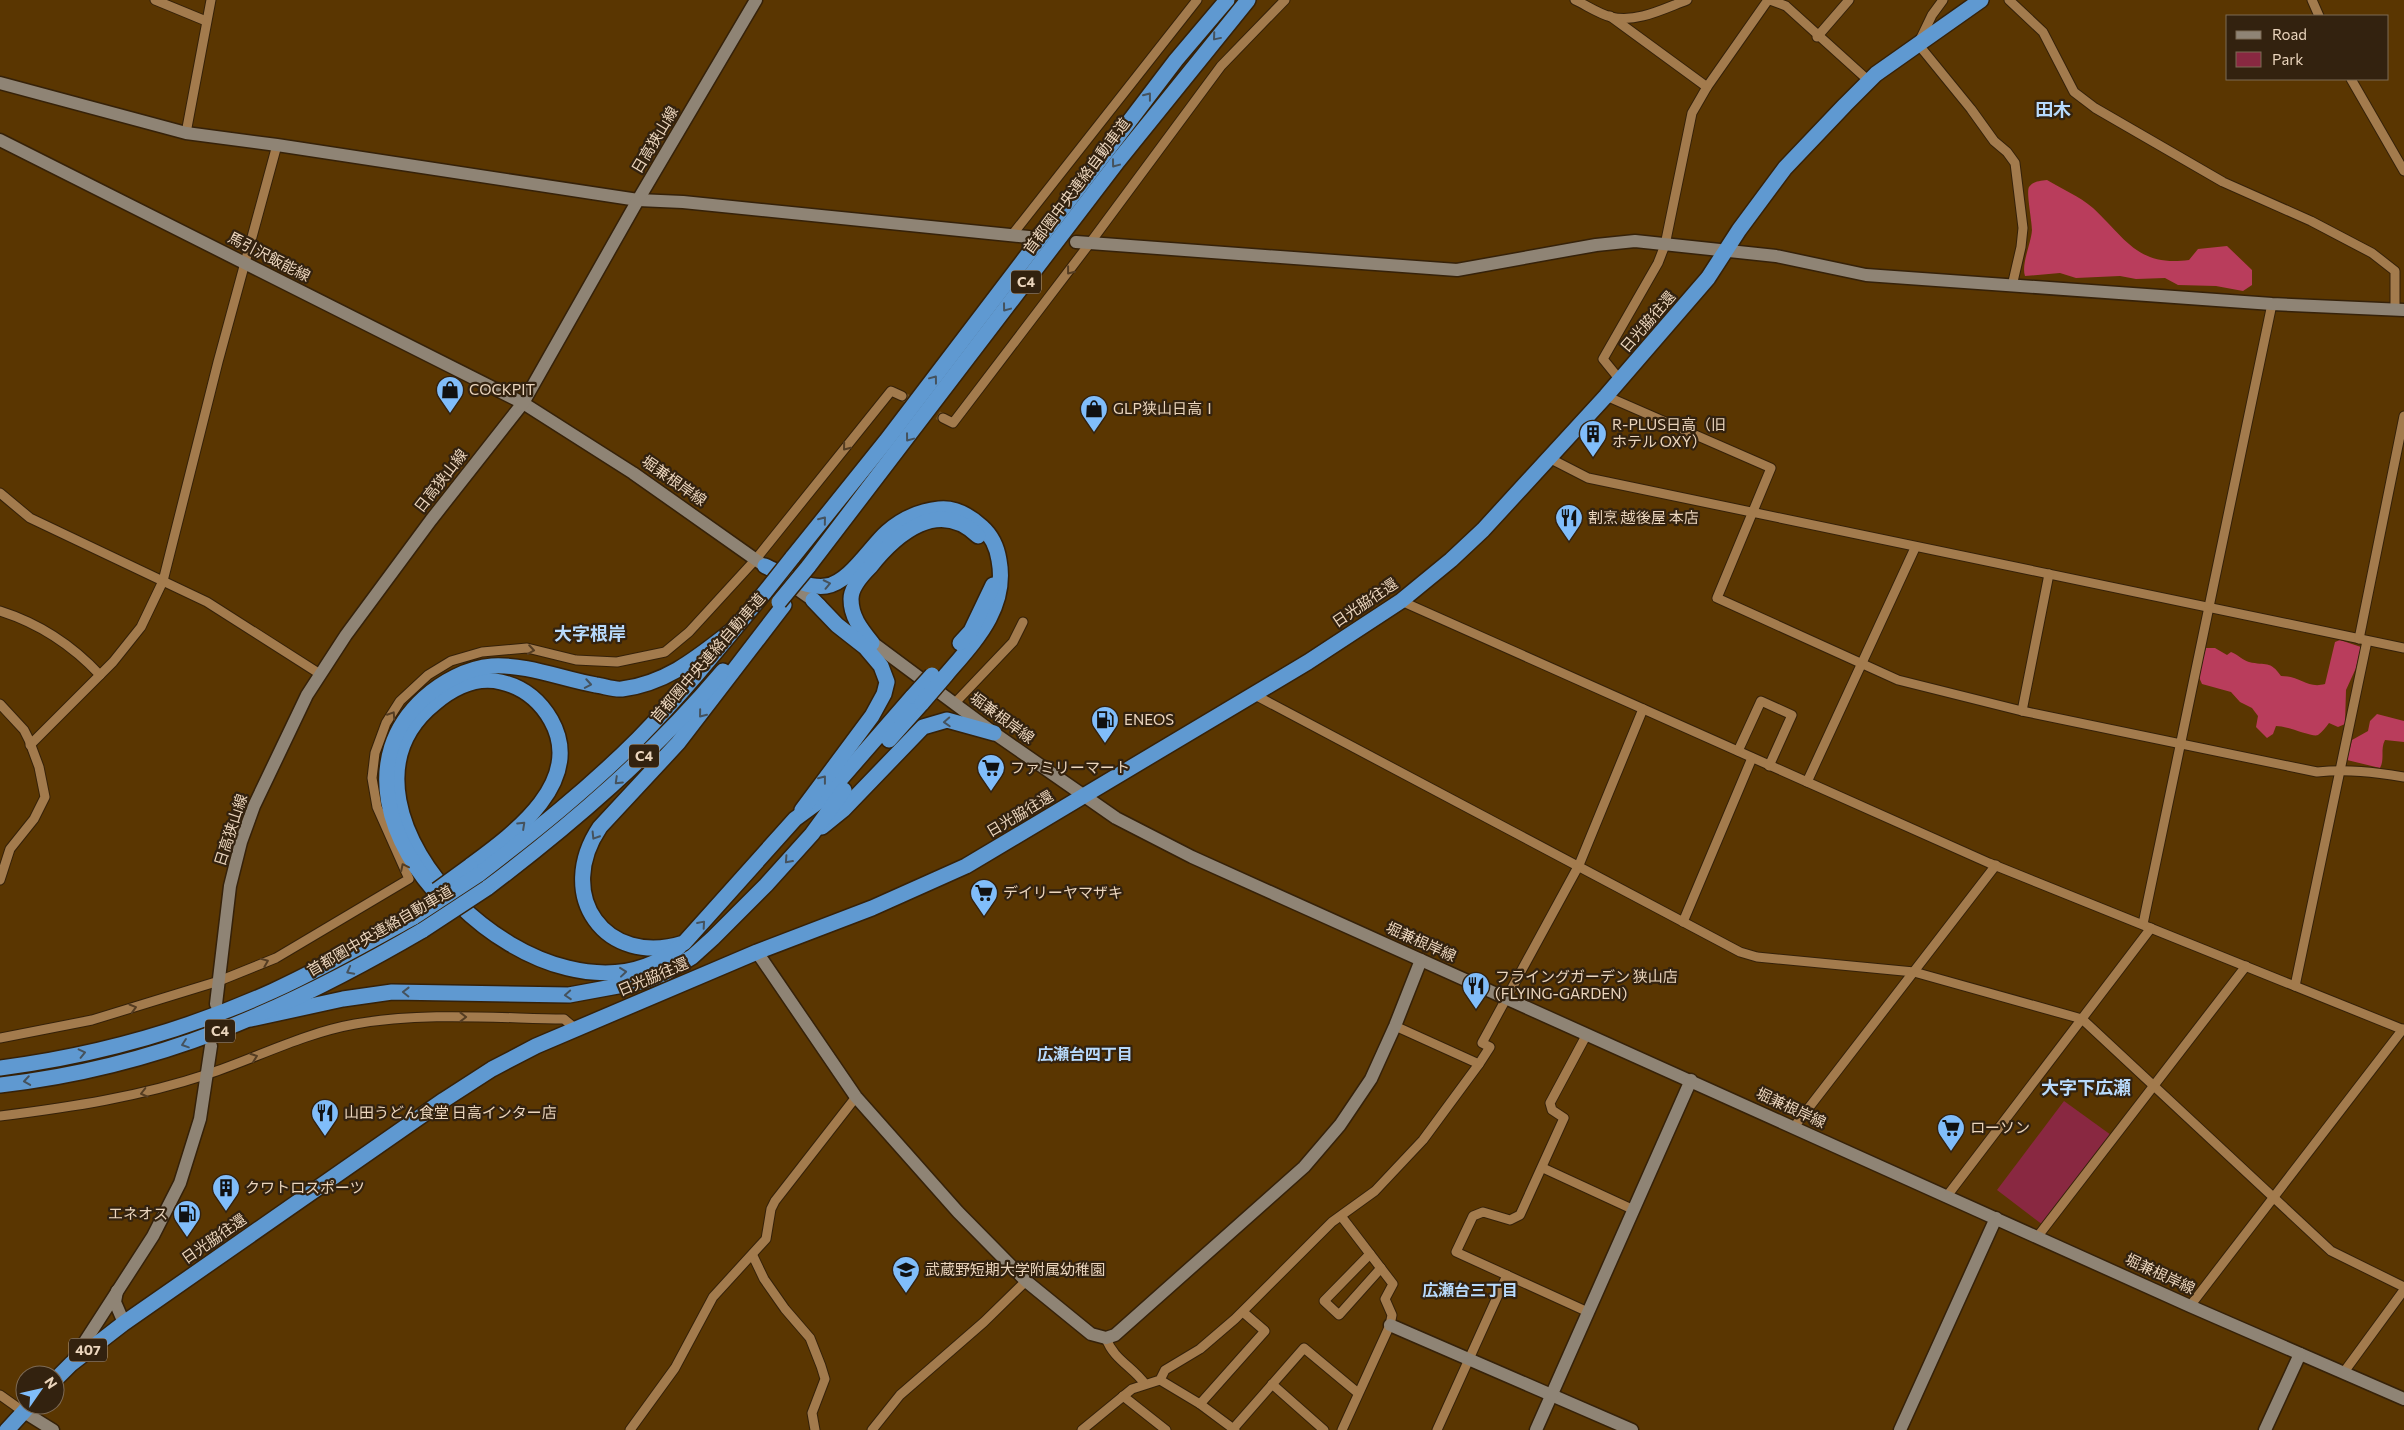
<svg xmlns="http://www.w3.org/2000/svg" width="2404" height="1430" viewBox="0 0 2404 1430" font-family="Commissioner,'Noto Sans JP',sans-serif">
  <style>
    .green { fill: #892841 }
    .forest { fill: #b93d5c }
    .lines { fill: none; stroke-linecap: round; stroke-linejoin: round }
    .street-tunnel { stroke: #704e1d; stroke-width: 9; stroke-dasharray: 9 4.5; stroke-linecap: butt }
    .street-casing { stroke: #352109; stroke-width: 11 }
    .secondary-casing { stroke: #352109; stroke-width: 15 }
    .highway-casing { stroke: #352109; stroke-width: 18 }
    .street { stroke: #a37b4d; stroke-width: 9 }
    .secondary { stroke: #8f8475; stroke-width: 12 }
    .highway { stroke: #5f99d1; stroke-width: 15 }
    .highway-bridge-casing { stroke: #352109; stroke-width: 18; stroke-linecap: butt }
    .highway-bridge { stroke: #5f99d1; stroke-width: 15 }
    .oneway { stroke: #45525d }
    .oneway2 { stroke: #553d22 }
    .labels { text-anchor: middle; stroke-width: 4.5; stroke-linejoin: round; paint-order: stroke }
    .shield { fill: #33220f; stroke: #b49f89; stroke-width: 1 }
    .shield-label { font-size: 14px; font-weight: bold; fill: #ebd5bd }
    .street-label { font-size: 15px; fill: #ebd5bd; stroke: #33220f }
    .poi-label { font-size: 15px; fill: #ebd5bd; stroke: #33220f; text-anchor: start }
    .neighbourhood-label { font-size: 16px; font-weight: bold; fill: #b8dafc; stroke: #33220f }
    .quarter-label { font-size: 18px; font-weight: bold; fill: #b8dafc; stroke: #33220f }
  </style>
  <rect width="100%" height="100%" fill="#5a3601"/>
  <polygon class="green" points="2064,1101 2111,1135 2043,1225 1997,1190"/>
  <g class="forest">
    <path d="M 2047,180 C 2062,189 2079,196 2093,208 C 2126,239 2138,267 2189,260 L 2198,249 L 2227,246 L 2252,270 L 2252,285 L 2243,291 L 2216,286 L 2178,285 L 2165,278 L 2136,279 L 2120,276 L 2076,278 L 2060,273 L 2025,276 C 2021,264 2031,244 2032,230 C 2032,221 2026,192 2029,187 C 2033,181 2040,181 2047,180 Z"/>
    <path d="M 2340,640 L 2361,647 L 2356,668 L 2346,690 L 2345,724 L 2338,727 L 2329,723 C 2326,727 2322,732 2318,735 C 2313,738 2288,726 2276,726 L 2273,734 L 2267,738 L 2256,727 L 2258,716 L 2252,708 L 2240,702 L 2231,692 L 2202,684 L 2198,675 L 2206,648 L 2215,648 L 2227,655 L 2231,652 C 2237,654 2244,661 2249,662 C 2266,666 2270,660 2281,676 C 2301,676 2307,689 2325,684 L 2335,642 Z"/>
    <path d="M 2377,714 L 2404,721 L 2404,742 L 2385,740 C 2380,749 2385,759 2380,768 L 2347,760 L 2352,740 L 2368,731 L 2370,721 Z"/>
  </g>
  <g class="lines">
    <polyline class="street-tunnel" points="902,396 943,418"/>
    <defs>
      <g id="street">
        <polyline points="155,0 206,21"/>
        <path d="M 1575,0 C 1586,5 1599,14 1611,17 C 1637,23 1663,9 1687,0"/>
        <polyline points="1770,0 1786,6 1869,81"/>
        <polyline points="1943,0 1932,15 1918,44 1971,109 1994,141 2007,152 2015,163 2023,228 2021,247 2012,286"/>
        <polyline points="2009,0 2043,32 2074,92 2095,108 2223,182 2311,221 2372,253 2395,271 2395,310"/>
        <polyline points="2312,0 2319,16"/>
        <polyline points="1610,16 1707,87"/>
        <polyline points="1817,37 1849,0"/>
        <polyline points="2351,79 2404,171"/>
        <polyline points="186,133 211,0"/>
        <polyline points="1012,235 1197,0"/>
        <polyline points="1620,380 1603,359 1658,263 1665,245 1692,113 1707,87 1768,0"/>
        <path d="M 1606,396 L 1771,468 L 1717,598 L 1898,680 L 2022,711 L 2317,772 C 2348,769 2374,772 2404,777"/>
        <polyline points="943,418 953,423 1090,243 1221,66 1285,0"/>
        <polyline points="1549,458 1588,478 2404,648"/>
        <polyline points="0,493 30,518 207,602 320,674"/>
        <polyline points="1401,601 1989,863 2404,1030"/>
        <path d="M 0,611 C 38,623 73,646 100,675"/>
        <polyline points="2359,639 2404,416"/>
        <polyline points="1253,694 1740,952 1757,957 1914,972 2082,1019 2331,1251 2404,1287"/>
        <polyline points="0,704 24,730 29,740 39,767 45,797 34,819 10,849 0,880"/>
        <polyline points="954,704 1013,642 1023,622"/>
        <polyline points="2022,711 2049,574"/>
        <polyline points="30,745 113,662 141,627 163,581 218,362 277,145"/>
        <polyline points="1738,751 1761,701 1792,715 1769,766"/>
        <polyline points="1807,782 1915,548"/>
        <polyline points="1683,922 1752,758"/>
        <polyline points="2143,924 2272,304"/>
        <polyline points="2295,986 2367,641"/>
        <polyline points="1395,1026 1479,1064 1490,1047 1482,1043 1579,865 1643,709"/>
        <polyline points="1587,1034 1550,1103 1552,1110 1564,1118 1520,1215 1510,1220 1483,1212 1473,1216 1456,1252 1588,1312"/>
        <polyline points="0,1038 92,1020 219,981 276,958 409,879 377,807 372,778 375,753 386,723 400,701 428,675 451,661 482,652 527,648 576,660 617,662 665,652 689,632 756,559 891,391 902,396"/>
        <path d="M 0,1116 C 72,1107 139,1097 208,1074 C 256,1058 304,1033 355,1024 C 423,1012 495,1018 564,1019 L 577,1030"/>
        <polyline points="1794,1127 1996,865"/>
        <polyline points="1543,1168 1634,1210"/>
        <polyline points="1947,1196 2151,928"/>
        <polyline points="1341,1216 1393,1284 1385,1299 1392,1315 1390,1325 1342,1430"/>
        <polyline points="2038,1236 2246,966"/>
        <polyline points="1370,1254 1324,1301 1339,1315 1381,1268"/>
        <polyline points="753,1256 764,1279 785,1309 810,1338 821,1366 825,1379 812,1413 815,1430"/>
        <polyline points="2190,1306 2403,1029"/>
        <path d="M 1106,1338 C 1113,1359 1133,1367 1145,1384"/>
        <polyline points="2344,1372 2404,1290"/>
        <polyline points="1160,1380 1200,1404 1235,1430"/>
        <polyline points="1272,1384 1324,1430"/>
        <polyline points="0,1395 24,1412"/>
        <polyline points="1123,1396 1166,1430"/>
        <polyline points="1200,1404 1265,1331 1243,1312"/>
        <polyline points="1233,1429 1304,1348 1358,1393"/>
        <polyline points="630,1430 675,1368 713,1297 766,1239 771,1209 775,1201 856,1097"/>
        <polyline points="872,1430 900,1395 984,1322 1026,1281"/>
        <polyline points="1082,1430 1132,1389 1160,1380 1165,1370 1200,1349 1235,1319 1332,1222 1375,1191 1423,1140 1479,1064"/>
        <polyline points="1437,1430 1507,1275"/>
      </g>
      <g id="secondary">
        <polyline points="0,83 186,133 277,145 638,200 683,202 1029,237"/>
        <polyline points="0,140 523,403 633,473 820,605"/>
        <polyline points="1076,242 1457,270 1596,245 1635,241 1776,256 1866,275 2272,304 2404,310"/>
        <polyline points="865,637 994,733 1116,818 1192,857 2190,1306 2404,1399"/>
        <polyline points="757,952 856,1097 958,1212 1026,1281 1091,1334 1106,1338 1115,1335 1304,1167 1340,1125 1371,1079 1395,1026 1421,960"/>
        <polyline points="216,1004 230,886 241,842 254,806 307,695 346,635 431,520 523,403 638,200 756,0"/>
        <polyline points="117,1291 115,1302 124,1323"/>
        <polyline points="1390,1325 1632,1430"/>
        <polyline points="73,1360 153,1236 180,1183 200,1119 211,1046"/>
        <polyline points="24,1412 53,1430"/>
        <polyline points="1536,1430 1691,1080"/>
        <polyline points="1900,1430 1996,1218"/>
        <polyline points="2265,1430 2300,1354"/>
      </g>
      <g id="highway">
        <polyline points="792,558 886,441 1176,60 1227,0"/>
        <path d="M 765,566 C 783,574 806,589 826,586 C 849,583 870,547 887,532 C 902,519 920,511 939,509 C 956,507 970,516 982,527 C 992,536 997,547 999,560 C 1008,608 975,641 946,675"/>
        <polyline points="808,567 1118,161 1248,0"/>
        <path d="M 784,605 L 678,743 L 600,827 C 554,895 605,968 684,943 L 795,819 L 825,797 L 913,696"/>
        <path d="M 872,643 C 861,629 851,617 851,599 C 851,587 862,575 870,567 C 897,533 939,498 978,536"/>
        <polyline points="960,643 971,631 993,585"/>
        <polyline points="889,740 922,703"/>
        <polyline points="802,810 872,716 884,694 887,682 881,666 865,647 837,625 813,600"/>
        <polyline points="822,827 843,810 923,727 947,720 994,733"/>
        <path d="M 470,866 C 512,835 586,782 551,720 C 540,701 523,687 501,682 C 477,676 453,688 435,703 C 302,809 550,1052 679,947"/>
        <path d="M 478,875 C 534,832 588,789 638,739 C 683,693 724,642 765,592"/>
        <path d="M 487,888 C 573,823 653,754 723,671"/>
        <path d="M 444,901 C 389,846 358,758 424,698 C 442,682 467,668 492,666 C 527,664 562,679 596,685 C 604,686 614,690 622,689 C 668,683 699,656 734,629"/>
        <polyline points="251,1019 343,999 392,992 569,995 645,981 665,973 692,957 713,938 766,885 812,834 844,790"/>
        <path d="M 0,1068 C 93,1056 187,1030 273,991 C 321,969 367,943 414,917"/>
        <path d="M 0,1085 C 159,1067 286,1010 423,930"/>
        <polyline points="55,1380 71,1364 124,1323 444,1100 492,1069 536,1046 757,952 872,908 966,866 1308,662 1401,601 1451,560 1483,530 1606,396 1708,278 1739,230 1785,168 1845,105 1876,74 1981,0"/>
        <polyline points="7,1430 30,1405"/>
      </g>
    </defs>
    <use href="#street" class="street-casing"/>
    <use href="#secondary" class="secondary-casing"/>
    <use href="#highway" class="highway-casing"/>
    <use href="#street" class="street"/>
    <use href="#secondary" class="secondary"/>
    <use href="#highway" class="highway"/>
    <defs>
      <g id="highway-bridge">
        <polyline points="765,592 792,558"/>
        <polyline points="779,602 808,567"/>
        <polyline points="913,696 932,675"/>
        <polyline points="922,703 946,675"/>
        <polyline points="437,890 470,866"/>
        <polyline points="414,917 478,875"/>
        <polyline points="423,930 487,888"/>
      </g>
    </defs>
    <use href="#highway-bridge" class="highway-bridge-casing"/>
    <use href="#highway-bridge" class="highway-bridge"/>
  </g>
  <defs><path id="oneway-chevron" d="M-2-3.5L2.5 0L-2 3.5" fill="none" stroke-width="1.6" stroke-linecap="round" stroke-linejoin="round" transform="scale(1.25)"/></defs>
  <g class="oneway">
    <use href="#oneway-chevron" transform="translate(1216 37) rotate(130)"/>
    <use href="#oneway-chevron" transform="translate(1148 96) rotate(-52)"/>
    <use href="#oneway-chevron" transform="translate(1115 164) rotate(127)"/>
    <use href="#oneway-chevron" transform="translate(1006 308) rotate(127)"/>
    <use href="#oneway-chevron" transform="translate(934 379) rotate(-53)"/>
    <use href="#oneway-chevron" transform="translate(909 438) rotate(127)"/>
    <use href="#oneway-chevron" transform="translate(823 520) rotate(-51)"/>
    <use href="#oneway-chevron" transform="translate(827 584) rotate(-12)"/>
    <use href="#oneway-chevron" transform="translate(588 684) rotate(10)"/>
    <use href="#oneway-chevron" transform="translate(702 714) rotate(129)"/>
    <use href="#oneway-chevron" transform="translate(947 722) rotate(177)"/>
    <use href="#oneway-chevron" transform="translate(823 779) rotate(-52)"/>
    <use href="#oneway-chevron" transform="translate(618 781) rotate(136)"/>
    <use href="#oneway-chevron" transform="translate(522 825) rotate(-43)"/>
    <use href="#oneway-chevron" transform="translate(595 836) rotate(122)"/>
    <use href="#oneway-chevron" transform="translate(788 860) rotate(132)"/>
    <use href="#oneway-chevron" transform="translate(702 924) rotate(-49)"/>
    <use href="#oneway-chevron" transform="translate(350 971) rotate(152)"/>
    <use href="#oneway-chevron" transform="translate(623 972) rotate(-6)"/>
    <use href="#oneway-chevron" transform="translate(406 992) rotate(-179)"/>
    <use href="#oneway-chevron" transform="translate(568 995) rotate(176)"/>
    <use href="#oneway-chevron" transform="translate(185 1044) rotate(161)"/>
    <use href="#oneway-chevron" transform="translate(82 1053) rotate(-13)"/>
    <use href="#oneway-chevron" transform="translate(27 1081) rotate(171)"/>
  </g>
  <g class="oneway2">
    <use href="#oneway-chevron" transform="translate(1070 271) rotate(128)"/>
    <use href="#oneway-chevron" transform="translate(846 447) rotate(129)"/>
    <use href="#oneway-chevron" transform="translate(531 650) rotate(9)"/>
    <use href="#oneway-chevron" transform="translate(392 715) rotate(-57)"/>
    <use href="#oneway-chevron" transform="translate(404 867) rotate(-116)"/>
    <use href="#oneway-chevron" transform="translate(265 962) rotate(-22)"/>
    <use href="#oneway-chevron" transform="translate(133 1008) rotate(-16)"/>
    <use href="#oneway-chevron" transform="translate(463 1017)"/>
    <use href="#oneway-chevron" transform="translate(254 1057) rotate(-20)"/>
    <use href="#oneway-chevron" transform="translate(144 1093) rotate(166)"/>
  </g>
  <defs>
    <symbol id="shop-pin" viewBox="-11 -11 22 30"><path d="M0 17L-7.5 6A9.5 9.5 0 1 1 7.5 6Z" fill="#80bdfa" stroke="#33220f"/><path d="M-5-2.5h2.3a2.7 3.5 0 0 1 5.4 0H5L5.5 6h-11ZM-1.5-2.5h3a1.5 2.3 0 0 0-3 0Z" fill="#111"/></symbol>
    <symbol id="building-pin" viewBox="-11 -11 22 30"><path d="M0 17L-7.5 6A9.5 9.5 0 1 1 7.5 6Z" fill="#80bdfa" stroke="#33220f"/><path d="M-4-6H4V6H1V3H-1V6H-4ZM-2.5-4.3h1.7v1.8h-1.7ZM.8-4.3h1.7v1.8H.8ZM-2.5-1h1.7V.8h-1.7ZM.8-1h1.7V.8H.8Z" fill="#111"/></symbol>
    <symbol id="restaurant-pin" viewBox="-11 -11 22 30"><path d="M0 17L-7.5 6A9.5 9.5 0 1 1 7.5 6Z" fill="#80bdfa" stroke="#33220f"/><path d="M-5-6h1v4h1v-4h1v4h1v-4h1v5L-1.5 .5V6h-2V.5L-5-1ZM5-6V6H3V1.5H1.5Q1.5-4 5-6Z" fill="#111"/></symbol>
    <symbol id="fuel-pin" viewBox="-11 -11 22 30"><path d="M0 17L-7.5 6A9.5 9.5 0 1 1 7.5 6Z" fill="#80bdfa" stroke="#33220f"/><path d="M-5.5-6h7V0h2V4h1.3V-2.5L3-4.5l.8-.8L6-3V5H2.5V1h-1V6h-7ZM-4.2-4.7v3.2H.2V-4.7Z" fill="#111"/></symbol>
    <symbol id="supermarket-pin" viewBox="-11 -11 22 30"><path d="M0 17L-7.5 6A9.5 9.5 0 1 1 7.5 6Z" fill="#80bdfa" stroke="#33220f"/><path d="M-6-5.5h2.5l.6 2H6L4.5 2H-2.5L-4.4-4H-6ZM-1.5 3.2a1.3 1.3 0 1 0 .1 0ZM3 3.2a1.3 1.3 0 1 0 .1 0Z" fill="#111"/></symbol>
    <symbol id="school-pin" viewBox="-11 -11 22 30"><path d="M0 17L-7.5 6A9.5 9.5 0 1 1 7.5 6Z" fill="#80bdfa" stroke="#33220f"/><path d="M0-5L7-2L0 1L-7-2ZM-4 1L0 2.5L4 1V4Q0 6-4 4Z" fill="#111"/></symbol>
  </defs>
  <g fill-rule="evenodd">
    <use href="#shop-pin" x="434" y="374" width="32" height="43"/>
    <use href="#shop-pin" x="1078" y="393" width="32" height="43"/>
    <use href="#building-pin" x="1577" y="418" width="32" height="43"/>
    <use href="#restaurant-pin" x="1553" y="502" width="32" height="43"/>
    <use href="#fuel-pin" x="1089" y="704" width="32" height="43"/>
    <use href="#supermarket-pin" x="975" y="752" width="32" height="43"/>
    <use href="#supermarket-pin" x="968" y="877" width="32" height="43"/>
    <use href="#restaurant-pin" x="1460" y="970" width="32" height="43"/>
    <use href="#restaurant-pin" x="309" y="1097" width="32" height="43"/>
    <use href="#supermarket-pin" x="1935" y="1112" width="32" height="43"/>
    <use href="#building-pin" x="210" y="1172" width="32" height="43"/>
    <use href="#fuel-pin" x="171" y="1198" width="32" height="43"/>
    <use href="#school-pin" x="890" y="1254" width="32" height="43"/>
  </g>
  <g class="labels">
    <g class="shield">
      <rect x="1011" y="270.5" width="30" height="23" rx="4"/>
      <rect x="629" y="744.5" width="30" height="23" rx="4"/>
      <rect x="205" y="1019.5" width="30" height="23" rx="4"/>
      <rect x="69" y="1338.5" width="38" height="23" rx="4"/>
    </g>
    <g class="shield-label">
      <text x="1026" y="287">C4</text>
      <text x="644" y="761">C4</text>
      <text x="220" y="1036">C4</text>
      <text x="88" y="1355">407</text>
    </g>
    <g class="street-label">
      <text transform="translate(655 140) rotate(-59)" y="5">日高狭山線</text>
      <text transform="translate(1077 186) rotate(-53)" y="5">首都圏中央連絡自動車道</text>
      <text transform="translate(269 257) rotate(27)" y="5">馬引沢飯能線</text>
      <text transform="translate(1648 322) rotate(-49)" y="5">日光脇往還</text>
      <text transform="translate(441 481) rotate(-52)" y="5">日高狭山線</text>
      <text transform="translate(674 481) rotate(35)" y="5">堀兼根岸線</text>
      <text transform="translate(1365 603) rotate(-34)" y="5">日光脇往還</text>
      <text transform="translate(708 658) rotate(-49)" y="5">首都圏中央連絡自動車道</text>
      <text transform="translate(1002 718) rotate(36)" y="5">堀兼根岸線</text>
      <text transform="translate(1020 814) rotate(-31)" y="5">日光脇往還</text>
      <text transform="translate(231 830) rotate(-72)" y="5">日高狭山線</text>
      <text transform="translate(380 931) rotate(-30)" y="5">首都圏中央連絡自動車道</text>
      <text transform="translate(1421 942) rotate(24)" y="5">堀兼根岸線</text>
      <text transform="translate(653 977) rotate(-23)" y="5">日光脇往還</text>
      <text transform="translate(1791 1108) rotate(25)" y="5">堀兼根岸線</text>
      <text transform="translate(214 1239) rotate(-35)" y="5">日光脇往還</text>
      <text transform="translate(2160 1274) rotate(25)" y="5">堀兼根岸線</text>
    </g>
    <g class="poi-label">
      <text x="469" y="395">COCKPIT</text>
      <text x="1113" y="414">GLP狭山日高Ⅰ</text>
      <text x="1612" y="430">R-PLUS日高（旧<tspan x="1612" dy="17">ホテル OXY）</tspan></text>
      <text x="1588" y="523">割烹 越後屋 本店</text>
      <text x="1124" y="725">ENEOS</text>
      <text x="1010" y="773">ファミリーマート</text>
      <text x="1003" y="898">デイリーヤマザキ</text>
      <text x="1495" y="982">フライングガーデン 狭山店<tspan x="1495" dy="17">(FLYING-GARDEN)</tspan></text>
      <text x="344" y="1118">山田うどん食堂 日高インター店</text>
      <text x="1970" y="1133">ローソン</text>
      <text x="245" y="1193">クワトロスポーツ</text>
      <text x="168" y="1219" text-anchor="end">エネオス</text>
      <text x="925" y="1275">武蔵野短期大学附属幼稚園</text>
    </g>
    <g class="neighbourhood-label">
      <text x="1085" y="1060">広瀬台四丁目</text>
      <text x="1470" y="1296">広瀬台三丁目</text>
    </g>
    <g class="quarter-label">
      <text x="2053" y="116">田木</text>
      <text x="590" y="640">大字根岸</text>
      <text x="2086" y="1094">大字下広瀬</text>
    </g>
  </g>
  <rect x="2226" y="15" width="162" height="65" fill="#33220f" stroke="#7d6a55"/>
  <rect x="2236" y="31" width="25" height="8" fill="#8f8475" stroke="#7d6a55"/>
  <text x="2272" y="40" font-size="15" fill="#ebd5bd">Road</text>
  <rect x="2236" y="52" width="25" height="15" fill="#892841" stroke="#7d6a55"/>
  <text x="2272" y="65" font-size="15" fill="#ebd5bd">Park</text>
  <g transform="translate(40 1390) rotate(56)"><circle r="24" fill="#33220f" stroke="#7d6a55"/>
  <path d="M0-4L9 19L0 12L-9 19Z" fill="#80bdfa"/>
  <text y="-8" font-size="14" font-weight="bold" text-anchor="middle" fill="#ebd5bd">N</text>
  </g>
</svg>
